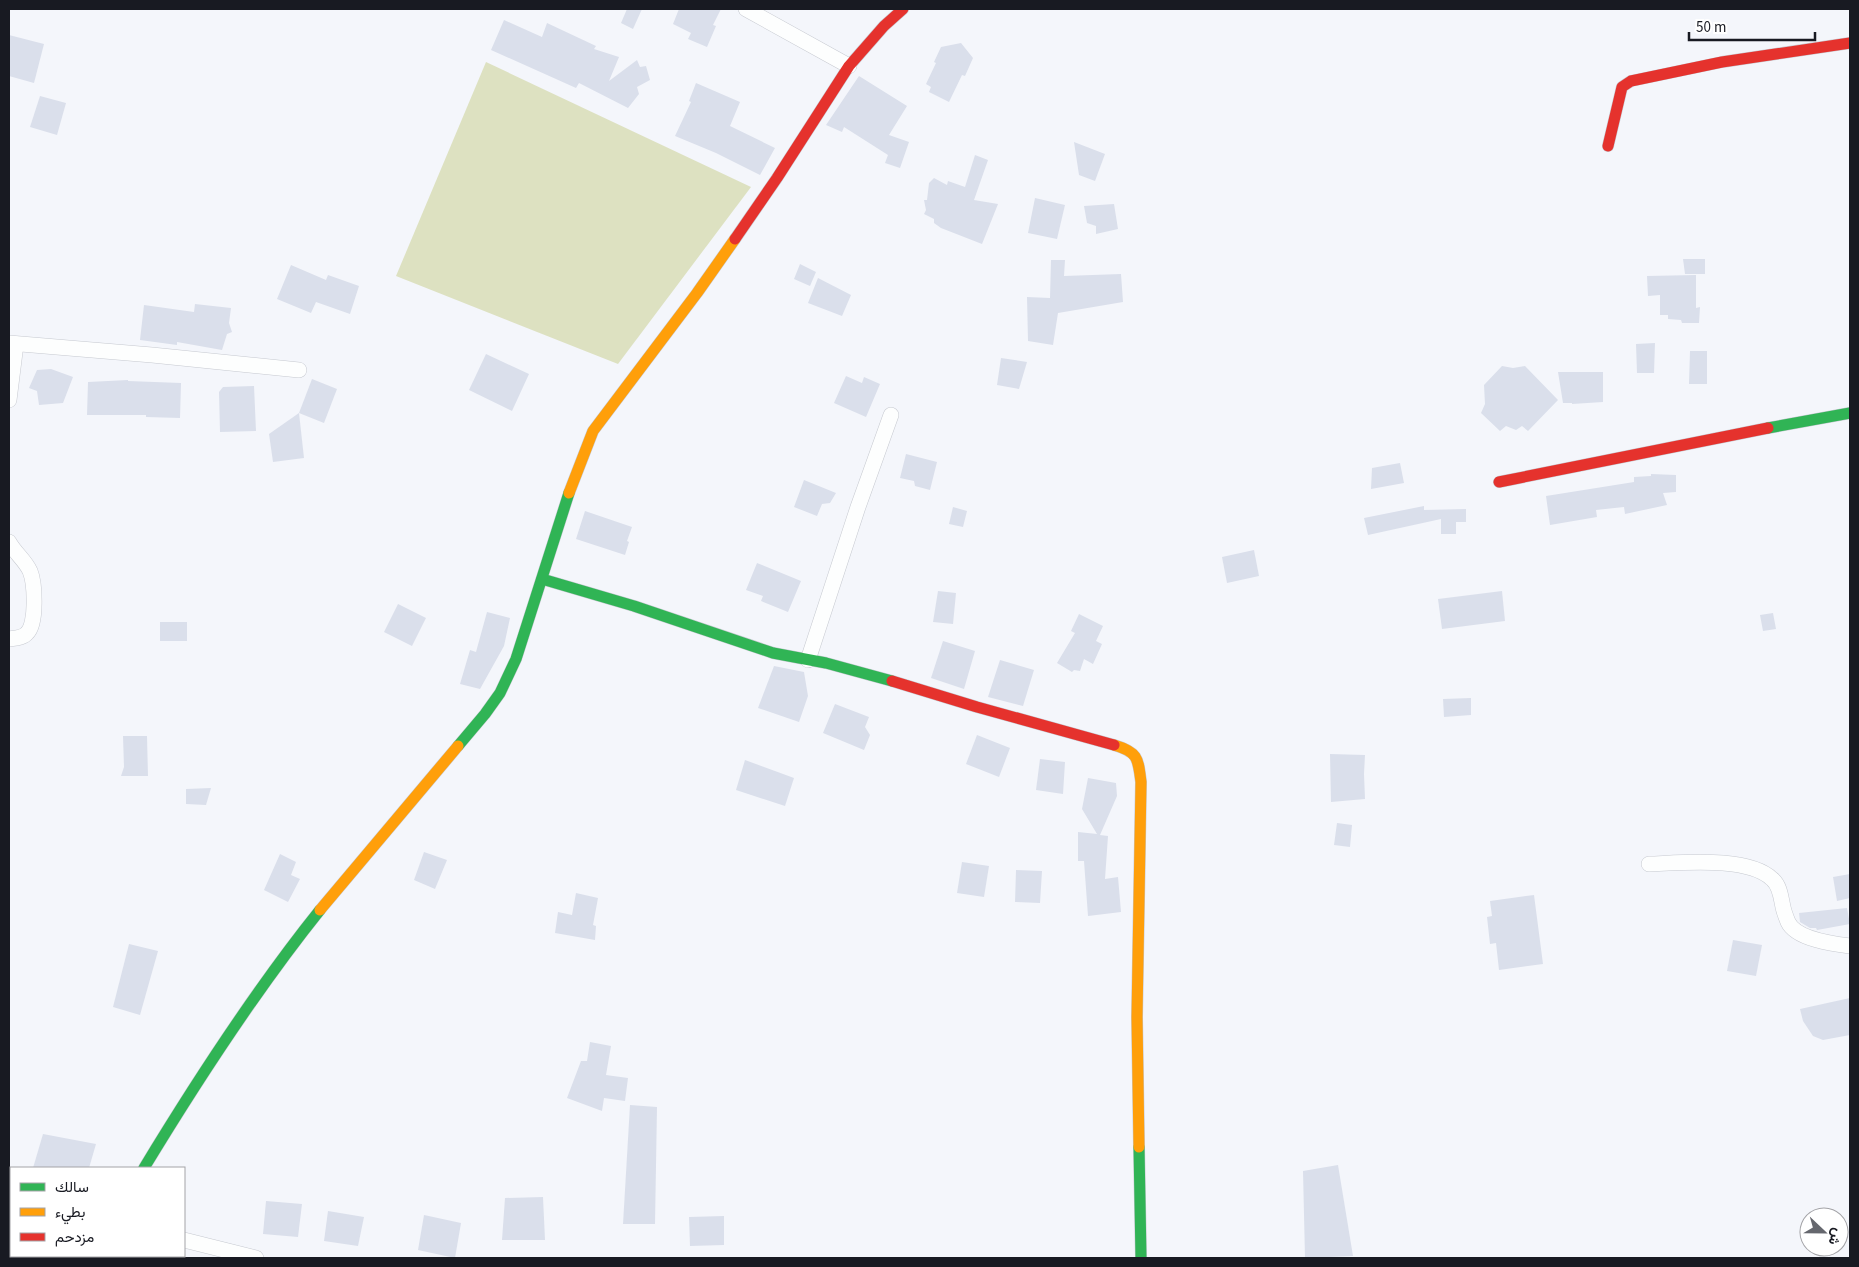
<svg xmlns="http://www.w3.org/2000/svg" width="1859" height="1267" viewBox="0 0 1859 1267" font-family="'Source Sans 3',Vazirmatn,sans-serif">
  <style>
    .green { fill: #dde1c1 }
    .building { fill: #dadfeb }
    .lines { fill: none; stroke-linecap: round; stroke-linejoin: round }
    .street-casing { stroke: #c6c9d0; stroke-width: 16 }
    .fast-casing { stroke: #c6c9d0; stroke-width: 12 }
    .slow-casing { stroke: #c6c9d0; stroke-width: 12 }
    .jam-casing { stroke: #c6c9d0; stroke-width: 12 }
    .street { stroke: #fdfefe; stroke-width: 15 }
    .fast { stroke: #30b455; stroke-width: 11 }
    .slow { stroke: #ff9f0a; stroke-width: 11 }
    .jam { stroke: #e5322d; stroke-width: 11 }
  </style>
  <rect width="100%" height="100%" fill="#f4f6fb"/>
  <polygon class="green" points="486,62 751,187 618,364 396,276"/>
  <g class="building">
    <polygon points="627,9 642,9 633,29 621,23"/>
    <polygon points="679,9 721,9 713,25 716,26 707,47 688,39 691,33 673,24"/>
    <polygon points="504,20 542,37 547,23 596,46 594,49 619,57 609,81 637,60 640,67 646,66 650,80 637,87 639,94 628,108 579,83 576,88 491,50"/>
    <polygon points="9,35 44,44 34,83 9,76"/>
    <polygon points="961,43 973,58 965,76 962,75 949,102 929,92 931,87 926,84 936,63 934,62 941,47"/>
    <polygon points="859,76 907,106 889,135 909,142 900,168 885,163 888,155 844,127 842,132 826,125"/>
    <polygon points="696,83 740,102 730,126 775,148 760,175 716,153 675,136 691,102 689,101"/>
    <polygon points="40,96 66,103 57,135 30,127"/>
    <polygon points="1074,142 1105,154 1095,181 1079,175"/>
    <polygon points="975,155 988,160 974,200 998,204 982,244 941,228 934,223 934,219 924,214 926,210 924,200 927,200 929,183 934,178 947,185 948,181 965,187"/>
    <polygon points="1035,198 1065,205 1057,239 1028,233"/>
    <polygon points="1114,204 1118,229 1096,234 1096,226 1087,223 1084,206"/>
    <polygon points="1683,259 1705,259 1705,274 1685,274"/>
    <polygon points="1051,260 1065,260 1064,276 1121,274 1123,302 1058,313 1053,345 1028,341 1027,297 1050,298"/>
    <polygon points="800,264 816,272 810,286 794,279"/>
    <polygon points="291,265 326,280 328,275 359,286 350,314 316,302 311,313 277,299"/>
    <polygon points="1696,275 1696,308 1700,307 1699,323 1682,323 1681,320 1668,319 1668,315 1660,315 1660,295 1648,296 1647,276"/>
    <polygon points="818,278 851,295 842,316 808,303"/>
    <polygon points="195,304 231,308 229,323 232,332 227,334 222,350 177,342 177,345 140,340 144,305 194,312"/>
    <polygon points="1655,343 1654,373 1637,373 1636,344"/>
    <polygon points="1690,351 1707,351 1707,384 1689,384"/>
    <polygon points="486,354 529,374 512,411 469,390"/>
    <polygon points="1001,358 1027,362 1019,389 997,385"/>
    <polygon points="1502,366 1513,368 1525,366 1558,400 1528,431 1522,426 1516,430 1506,426 1500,431 1481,413 1485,404 1484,385"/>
    <polygon points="51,369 73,377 63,403 39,405 37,391 29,388 37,370"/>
    <polygon points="1558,372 1603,372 1603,402 1572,404 1572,403 1563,403"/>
    <polygon points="846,376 862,383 864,377 880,384 866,417 834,403"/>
    <polygon points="312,379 337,389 324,423 299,413"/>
    <polygon points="128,380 128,381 181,383 180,418 146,417 146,415 87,415 88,382"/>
    <polygon points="254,386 256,431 220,432 219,392 223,387"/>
    <polygon points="299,413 304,458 273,462 269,434"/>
    <polygon points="906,454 937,462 930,490 915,486 914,481 900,478"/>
    <polygon points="1400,463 1404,483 1371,489 1372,468"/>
    <polygon points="1651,474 1676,475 1676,492 1663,493 1667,505 1625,514 1624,507 1596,510 1597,517 1550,525 1546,496 1634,482 1634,477 1651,476"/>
    <polygon points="804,480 836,493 830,503 822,504 817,516 794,507"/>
    <polygon points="1424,506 1424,510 1466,509 1466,522 1456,522 1456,534 1441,534 1441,519 1368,535 1364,518"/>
    <polygon points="953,507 967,511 963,527 949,524"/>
    <polygon points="585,511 632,527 627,541 629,542 625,555 576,539"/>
    <polygon points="1254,550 1259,576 1227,583 1222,557"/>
    <polygon points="757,563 801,581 788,612 761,601 763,596 746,590"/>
    <polygon points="938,591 956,593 953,624 933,622"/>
    <polygon points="1502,591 1505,621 1442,629 1438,599"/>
    <polygon points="398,604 426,618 412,646 384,632"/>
    <polygon points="487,612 510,618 504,646 480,689 460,684 470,650 476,652"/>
    <polygon points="1773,613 1776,629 1763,631 1760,615"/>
    <polygon points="1079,614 1103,626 1096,641 1102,644 1093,664 1084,659 1080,671 1074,670 1072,672 1057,663 1075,633 1071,631"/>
    <rect x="160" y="622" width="27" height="19"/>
    <polygon points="943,641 975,651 964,689 931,678"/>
    <polygon points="1000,660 1034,670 1023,706 988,697"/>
    <polygon points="774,666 804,672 808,696 799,722 758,708"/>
    <polygon points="1471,698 1471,715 1444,717 1443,699"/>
    <polygon points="835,704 869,717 865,727 870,735 864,750 823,733"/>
    <polygon points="977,735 1010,748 999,777 966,764"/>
    <polygon points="123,736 147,736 148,776 121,776 124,767"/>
    <polygon points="1330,754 1365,755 1364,774 1365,799 1331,802"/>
    <polygon points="1040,759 1065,762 1063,794 1036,790"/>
    <polygon points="745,760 794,778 785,806 736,790"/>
    <polygon points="1088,778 1116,783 1117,796 1100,835 1108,836 1105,879 1118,877 1121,912 1088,916 1084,861 1078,861 1078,832 1097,834 1082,809"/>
    <polygon points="211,788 206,805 186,804 186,789"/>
    <polygon points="1337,823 1352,825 1350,847 1334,845"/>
    <polygon points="424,852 447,860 435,889 414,880"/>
    <polygon points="280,854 296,862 291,875 300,879 288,902 264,890"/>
    <polygon points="962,862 989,866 984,897 957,893"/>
    <polygon points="1016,870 1042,871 1040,903 1015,902"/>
    <polygon points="1850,874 1850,898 1837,901 1833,877"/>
    <polygon points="576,893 598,898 593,925 596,926 595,940 555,933 558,912 572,915"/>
    <polygon points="1534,895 1543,964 1499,970 1496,943 1490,944 1487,917 1492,916 1490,901"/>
    <polygon points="1847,908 1850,924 1817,930 1816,928 1810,928 1800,922 1799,913"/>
    <polygon points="1733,940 1762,945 1756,976 1727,971"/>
    <polygon points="129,944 158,951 140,1015 113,1007"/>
    <polygon points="1850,998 1850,1035 1823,1040 1813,1036 1803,1021 1800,1009"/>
    <polygon points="590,1042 611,1046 606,1075 628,1078 625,1101 604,1098 602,1111 567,1098 581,1061 587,1061"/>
    <polygon points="630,1105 657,1107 655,1224 623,1224"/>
    <polygon points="43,1134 96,1144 89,1168 33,1168"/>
    <polygon points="1338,1165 1353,1256 1305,1258 1303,1171"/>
    <polygon points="543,1197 545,1240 502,1240 505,1198"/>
    <polygon points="266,1201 302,1204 298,1237 263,1234"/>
    <polygon points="328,1211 364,1217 358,1246 324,1241"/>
    <polygon points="424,1215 461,1223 455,1258 418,1250"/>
    <polygon points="724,1216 724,1245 690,1246 689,1217"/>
  </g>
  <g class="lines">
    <defs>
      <g id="street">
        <polyline points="746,9 849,66"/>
        <polyline points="9,343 152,355 299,370"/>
        <polyline points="9,400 16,344"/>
        <path d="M 9,542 C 15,553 25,560 30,571 C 35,583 37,624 27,633 C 23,638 15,638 9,639"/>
        <polyline points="808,660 858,507 891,415"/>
        <path d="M 1649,864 C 1681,863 1748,856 1772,879 C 1780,885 1781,898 1783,907 C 1784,912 1786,917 1788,922 C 1796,939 1833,944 1850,946"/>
        <polyline points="184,1240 256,1258"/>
      </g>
      <g id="fast">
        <polyline points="1768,428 1850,413"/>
        <polyline points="542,579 634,606 773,653 826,663 892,681"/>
        <polyline points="458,746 485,714 500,693 516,659 569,493"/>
        <polyline points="1139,1147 1141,1258"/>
        <path d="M 144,1168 C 198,1079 255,991 320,910"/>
        <polyline points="83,1258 85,1256"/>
      </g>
      <g id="slow">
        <polyline points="569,493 593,431 697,293 735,239"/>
        <path d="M 1114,745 C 1138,752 1138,758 1141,782 L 1137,1017 L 1139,1147"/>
        <polyline points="320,910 458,746"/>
      </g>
      <g id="jam">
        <polyline points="1608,146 1622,87 1631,81 1722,62 1850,43"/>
        <polyline points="735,239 777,178 849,66 884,26 903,9"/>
        <polyline points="1499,482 1768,428"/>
        <polyline points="892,681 977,707 1114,745"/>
      </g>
    </defs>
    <use href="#street" class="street-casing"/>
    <use href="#fast" class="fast-casing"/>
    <use href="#slow" class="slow-casing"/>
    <use href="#jam" class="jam-casing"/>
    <use href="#street" class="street"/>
    <use href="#fast" class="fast"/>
    <use href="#slow" class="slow"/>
    <use href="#jam" class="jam"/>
  </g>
  <rect width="1859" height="1267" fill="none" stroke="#181a22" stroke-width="20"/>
  <rect x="10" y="1167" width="175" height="90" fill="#ffffff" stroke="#a3a3a7"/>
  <rect x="20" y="1183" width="25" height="8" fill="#30b455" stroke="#a3a3a7"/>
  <text x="55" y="1192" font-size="15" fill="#181a22">سالك</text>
  <rect x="20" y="1208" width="25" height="8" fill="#ff9f0a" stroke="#a3a3a7"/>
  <text x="55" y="1217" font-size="15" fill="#181a22">بطيء</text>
  <rect x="20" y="1233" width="25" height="8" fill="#e5322d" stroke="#a3a3a7"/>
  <text x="55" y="1242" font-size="15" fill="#181a22">مزدحم</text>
  <g transform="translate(1824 1232) rotate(112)"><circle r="24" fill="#ffffff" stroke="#a3a3a7"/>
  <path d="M0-4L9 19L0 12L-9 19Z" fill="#65676e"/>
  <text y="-8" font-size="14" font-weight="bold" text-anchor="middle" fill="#181a22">ش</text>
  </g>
  <path d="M1689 32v8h126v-8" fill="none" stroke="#181a22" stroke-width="2.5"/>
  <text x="1696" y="32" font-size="15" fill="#181a22" stroke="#ffffff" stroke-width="4" paint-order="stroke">50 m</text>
</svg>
